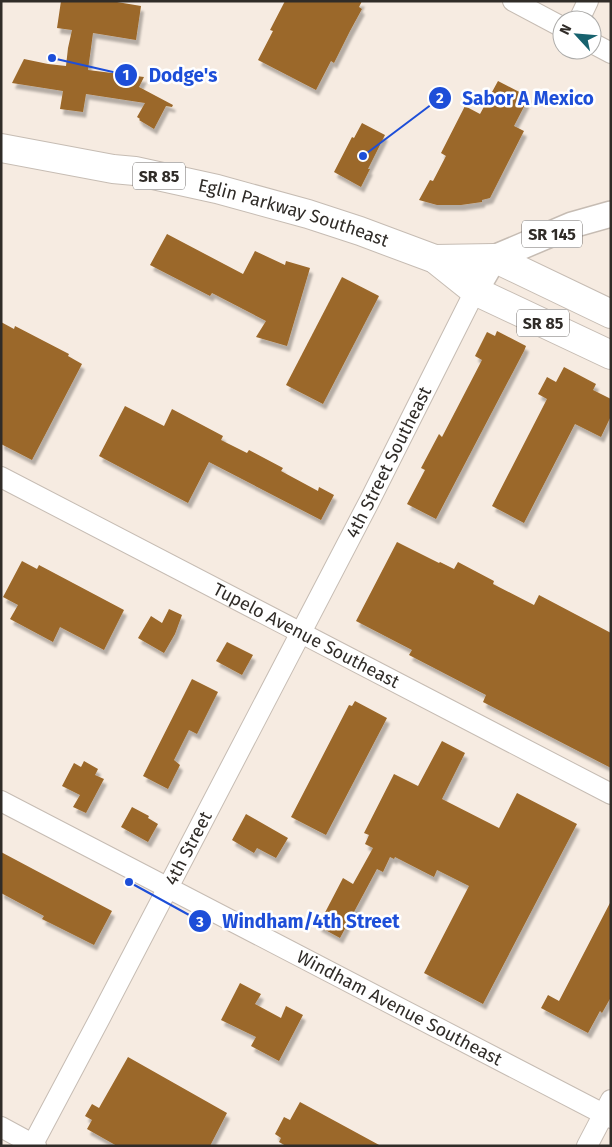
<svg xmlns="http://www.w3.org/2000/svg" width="612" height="1147" viewBox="0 0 612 1147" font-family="'Fira Sans',sans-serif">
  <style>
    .building { fill: #9b6729; filter: url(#shadow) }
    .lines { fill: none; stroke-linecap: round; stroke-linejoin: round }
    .minor-casing { stroke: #c6bcb3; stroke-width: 22 }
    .major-casing { stroke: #c6bcb3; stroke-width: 28 }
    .highway-casing { stroke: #c6bcb3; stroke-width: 30 }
    .minor { stroke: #fff; stroke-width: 20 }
    .major { stroke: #fff; stroke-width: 25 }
    .highway { stroke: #fff; stroke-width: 28 }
    .labels { text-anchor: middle; stroke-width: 5; stroke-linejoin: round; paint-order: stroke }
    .shield { fill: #fff; stroke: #6e6b68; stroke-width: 1 }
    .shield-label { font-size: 16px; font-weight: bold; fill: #302c28 }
    .street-label { font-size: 18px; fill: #302c28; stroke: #fff }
    .leader { fill: none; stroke: #1d4ed8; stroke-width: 2 }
    .callout-dot { fill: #1d4ed8; stroke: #fff; stroke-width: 2 }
    .mark-label { font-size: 15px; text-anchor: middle; font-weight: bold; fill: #fff }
    .callout-label { font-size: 19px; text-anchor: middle; font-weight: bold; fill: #1d4ed8; stroke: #fff; stroke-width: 5; stroke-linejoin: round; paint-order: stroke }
  </style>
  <defs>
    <filter id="shadow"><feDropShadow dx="3" dy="5.5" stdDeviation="1" flood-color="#0004"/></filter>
  </defs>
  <rect width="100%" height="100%" fill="#f6ebe1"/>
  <g class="building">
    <polygon points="61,1 111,1 141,6 136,40 93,33 88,70 144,77 139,87 173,105 172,107 166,106 154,129 139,120 140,119 137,117 145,103 86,94 83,112 60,109 63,91 12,83 24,59 48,64 66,66 68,48 72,30 57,28"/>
    <polygon points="285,1 362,1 359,7 362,9 350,31 334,63 331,61 316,90 258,60 273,31 270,30"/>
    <polygon points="498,81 529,97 514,126 524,131 490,198 482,200 482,202 461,205 437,205 419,200 430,180 433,181 446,156 441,153 465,106 480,114"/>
    <polygon points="362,123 385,135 368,169 370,169 361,187 334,172 352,137 354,138"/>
    <polygon points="167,234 243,274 255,251 285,265 286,261 310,268 287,346 256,337 266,321 212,293 210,296 150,265"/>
    <polygon points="342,277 379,296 323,404 286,385"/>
    <polygon points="1,322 14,329 15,326 69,354 68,356 82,364 32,460 1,444"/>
    <polygon points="497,331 526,346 524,351 436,519 407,504 425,470 421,468 439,434 442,437 482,360 475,356 487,332 495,336"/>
    <polygon points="564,367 596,384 593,390 611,399 611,416 601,437 575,424 524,523 492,506 547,399 538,394 547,377 556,382"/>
    <polygon points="125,406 164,426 172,409 223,436 221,440 247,453 249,450 283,468 281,471 318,491 319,487 334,495 321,520 209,462 188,503 99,456"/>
    <polygon points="397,542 439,563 440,562 454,569 458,562 494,581 493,584 534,605 539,595 611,633 611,768 483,702 486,695 409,655 412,650 356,621"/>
    <polygon points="22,561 37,569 39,565 124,610 104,650 60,627 53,642 10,619 18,605 3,597"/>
    <polygon points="169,609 182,615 175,634 164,653 138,638 151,616 162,623"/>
    <polygon points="227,642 253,655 242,675 216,661"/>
    <polygon points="192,679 218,692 197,734 189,730 174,760 180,765 168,789 143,776"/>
    <polygon points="355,701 387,718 326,835 291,817 349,705 352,706"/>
    <polygon points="442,741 465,753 442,799 499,828 517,793 577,824 483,1004 424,973 469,886 437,870 434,877 395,857 394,859 390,857 383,872 377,869 340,938 318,926 343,878 353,884 373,848 365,844 369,835 364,833 394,774 418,786"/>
    <polygon points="84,761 98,769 95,775 104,779 86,813 73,807 80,795 62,786 74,763 81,767"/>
    <polygon points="132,807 149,816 148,818 158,824 148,842 121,827"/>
    <polygon points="246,814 288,838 276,858 257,848 254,853 232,840"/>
    <polygon points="1,852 112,911 94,945 42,919 44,916 1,893"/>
    <polygon points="611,901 611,997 602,1013 600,1011 588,1033 541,1008 548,995 559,1001"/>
    <polygon points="240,983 261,994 255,1004 281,1018 286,1006 303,1015 279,1061 251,1046 256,1037 221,1020"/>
    <polygon points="128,1057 227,1113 210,1146 117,1146 87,1129 92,1120 85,1116 92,1104 99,1108"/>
    <polygon points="300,1102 381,1146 286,1146 279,1142 281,1138 275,1134 284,1117 290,1120"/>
  </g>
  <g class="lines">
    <defs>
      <g id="minor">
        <polyline points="513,1 562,27"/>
        <polyline points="579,20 588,1"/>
        <polyline points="592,43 611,53"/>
        <path id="s1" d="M 1,477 L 611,794"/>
        <path id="s2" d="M 1,801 L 611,1118"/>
        <polyline points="1,1127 36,1146"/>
        <path id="s3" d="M 33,1144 L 101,1016 L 370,500 L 475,291"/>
        <polyline points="587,1146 611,1100"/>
      </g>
      <polyline id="major" points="475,291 494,258 572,225 611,214"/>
      <g id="highway">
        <path id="s4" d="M 1,148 L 113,169 L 135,171 L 217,189 L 308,214 L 360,231 L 435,259 L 475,291 L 611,355"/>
        <polyline points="435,259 494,258 611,314"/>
      </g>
    </defs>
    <use href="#minor" class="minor-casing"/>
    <use href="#major" class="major-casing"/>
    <use href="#highway" class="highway-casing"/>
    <use href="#minor" class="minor"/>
    <use href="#major" class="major"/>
    <use href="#highway" class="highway"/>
  </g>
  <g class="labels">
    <g class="shield">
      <rect x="133" y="162.5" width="52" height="27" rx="4"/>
      <rect x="522" y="220.5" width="60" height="27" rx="4"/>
      <rect x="517" y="309.5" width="52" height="27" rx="4"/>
    </g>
    <g class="shield-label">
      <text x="159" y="182">SR 85</text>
      <text x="552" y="240">SR 145</text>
      <text x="543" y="329">SR 85</text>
    </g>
    <g class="street-label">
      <text dy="6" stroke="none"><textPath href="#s4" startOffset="300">Eglin Parkway Southeast</textPath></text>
      <text dy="6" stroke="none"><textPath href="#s3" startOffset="769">4th Street Southeast</textPath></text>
      <text dy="6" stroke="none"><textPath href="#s1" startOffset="344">Tupelo Avenue Southeast</textPath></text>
      <text dy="6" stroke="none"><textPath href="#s3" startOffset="334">4th Street</textPath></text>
      <text dy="6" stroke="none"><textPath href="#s2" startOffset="449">Windham Avenue Southeast</textPath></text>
    </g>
  </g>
  <path class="leader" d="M52 58L126 75M363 156L440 98M129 882L200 921"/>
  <g class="callout-dot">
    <circle cx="52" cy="58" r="5"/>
    <circle cx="363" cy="156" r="5"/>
    <circle cx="129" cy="882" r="5"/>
    <circle cx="126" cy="75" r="12"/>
    <circle cx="440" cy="98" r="12"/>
    <circle cx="200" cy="921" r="12"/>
  </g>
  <g class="mark-label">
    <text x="126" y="80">1</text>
    <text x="440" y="103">2</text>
    <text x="200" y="927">3</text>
  </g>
  <g class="callout-label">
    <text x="183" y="82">Dodge's</text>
    <text x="528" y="105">Sabor A Mexico</text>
    <text x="311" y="928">Windham/4th Street</text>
  </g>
  <rect width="612" height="1147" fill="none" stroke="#302c28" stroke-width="5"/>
  <g transform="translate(577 35) rotate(296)"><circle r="24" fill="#ffffff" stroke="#acaba9"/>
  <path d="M0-4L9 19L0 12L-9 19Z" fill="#17626e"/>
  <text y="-8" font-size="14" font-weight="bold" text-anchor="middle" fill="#302c28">N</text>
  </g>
</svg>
